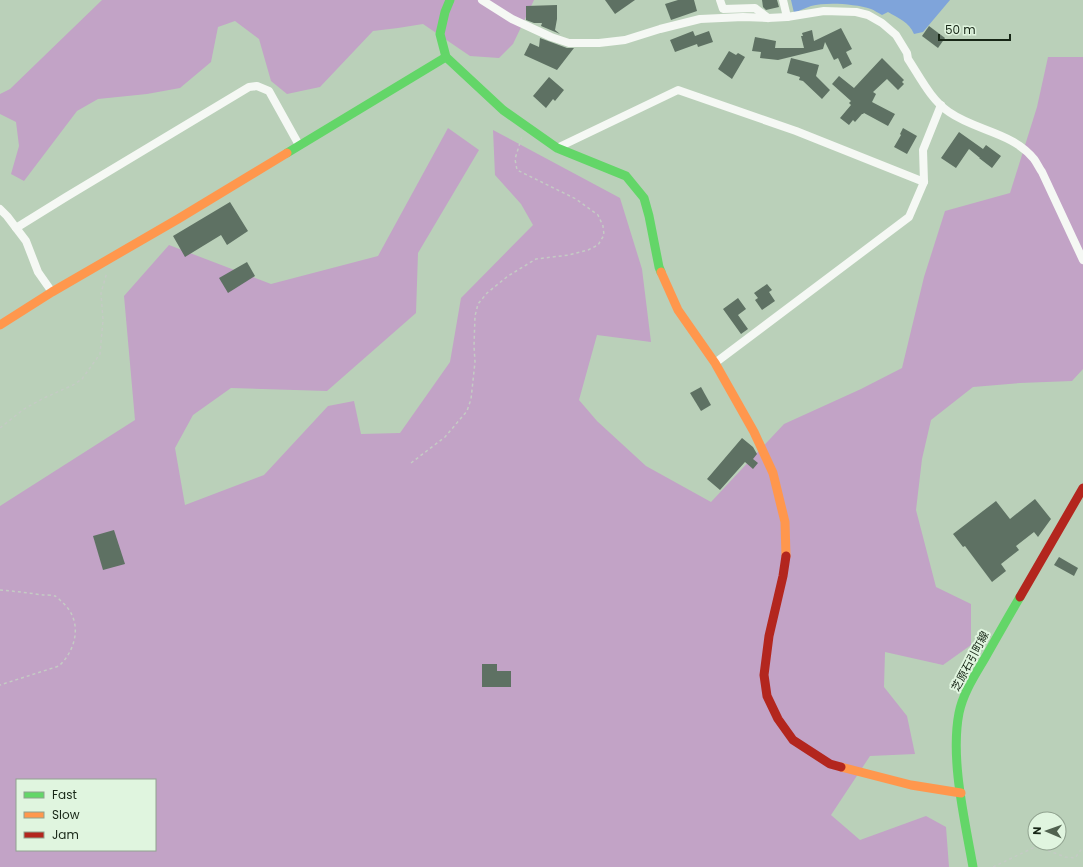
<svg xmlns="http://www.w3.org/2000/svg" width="1083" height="867" viewBox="0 0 1083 867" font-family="Poppins,'Noto Sans JP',sans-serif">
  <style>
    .forest { fill: #c2a3c6; fill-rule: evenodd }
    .water { fill: #7fa4da }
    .building { fill: #5e7163 }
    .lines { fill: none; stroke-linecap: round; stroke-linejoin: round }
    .path { stroke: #c4cbc4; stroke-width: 1.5; stroke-dasharray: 3 3; stroke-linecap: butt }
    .street { stroke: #f5f8f4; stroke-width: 8 }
    .fast { stroke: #63d668; stroke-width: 9 }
    .slow { stroke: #ff974d; stroke-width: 9 }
    .jam { stroke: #b3261e; stroke-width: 9 }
    .labels { text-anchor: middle; stroke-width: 4; stroke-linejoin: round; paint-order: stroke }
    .street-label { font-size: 11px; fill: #172616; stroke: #e0f5df }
  </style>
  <rect width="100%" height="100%" fill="#bad0b9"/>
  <g class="forest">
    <polygon points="102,0 534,0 513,44 499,58 470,56 423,24 398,28 373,31 320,87 287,94 271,81 259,39 235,21 218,27 211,62 180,88 147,94 98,99 77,111 24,181 11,174 19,146 16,122 0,114 0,94 10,89"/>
    <path d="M 1048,57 L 1083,57 L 1083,369 L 1072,381 L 1020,383 L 973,387 L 931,420 L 922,459 L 916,510 L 936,587 L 971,604 L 971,645 L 943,665 L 885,652 L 884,687 L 907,716 L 915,754 L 870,756 L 831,815 L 860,840 L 926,816 L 946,827 L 949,867 L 0,867 L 0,506 L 135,420 L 124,296 L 169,245 L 271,284 L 378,256 L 448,128 L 479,150 L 418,253 L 416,313 L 327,391 L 231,388 L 193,415 L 175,448 L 185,505 L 264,475 L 328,406 L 354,401 L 361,434 L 400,433 L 450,362 L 461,298 L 533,225 L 521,204 L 495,175 L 493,130 L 620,198 L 642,269 L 651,342 L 597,335 L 579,400 L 597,421 L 646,466 L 711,502 L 784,424 L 861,389 L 902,368 L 924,277 L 945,211 L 1010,193 L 1037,107 ZM 17,780 L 155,780 L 155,850 L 17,850 Z"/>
  </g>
  <path class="water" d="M 791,0 L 950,0 L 923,32 L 914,34 C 909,22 898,18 888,12 L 882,15 C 878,13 874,10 871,9 C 855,4 827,2 811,6 C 805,8 799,11 794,13 Z"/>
  <g class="building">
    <polygon points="605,0 635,0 615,14"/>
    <polygon points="678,0 694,0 697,11 671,20 665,4"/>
    <polygon points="762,0 777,0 779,7 766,10 763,7"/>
    <polygon points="557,5 557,19 555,30 560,34 541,26 542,23 534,23 526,20 526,6"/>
    <polygon points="929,26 945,38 938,48 922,36"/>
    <polygon points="841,28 852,49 846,52 852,64 843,69 838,58 834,60 825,42 823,49 778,60 760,58 761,52 752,51 755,37 776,41 775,48 804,48 801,36 803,36 802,33 812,30 814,41"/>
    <polygon points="693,31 695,36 709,31 713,42 698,47 697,44 675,52 670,40"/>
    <polygon points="540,38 567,48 574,48 557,70 524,55 530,43 539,47"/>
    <polygon points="729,51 736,55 738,53 745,57 732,79 718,69"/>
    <polygon points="791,58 819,65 816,76 830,90 822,99 803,81 799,80 800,77 787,73"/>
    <polygon points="882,58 904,80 902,82 904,84 898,90 887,79 873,92 876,94 872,102 895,114 888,126 864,113 863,114 862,114 855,122 853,120 849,125 840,118 851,105 849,103 851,101 832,84 839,76 854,88"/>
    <polygon points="549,77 564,90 555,101 553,99 546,108 533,96"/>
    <polygon points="903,128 917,136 907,154 894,147 901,135 900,134"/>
    <polygon points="959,132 983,149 986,145 1001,156 992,168 979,158 980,158 969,149 956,168 941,158"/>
    <polygon points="230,202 248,231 227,245 221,235 185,257 173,236"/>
    <polygon points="247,262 255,276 228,293 219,278"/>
    <polygon points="767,284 772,290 769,292 775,301 762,310 755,300 758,298 754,293"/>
    <polygon points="738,298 746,309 738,315 748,329 741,334 723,309"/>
    <polygon points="701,387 711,405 701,411 690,393"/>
    <polygon points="742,438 753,447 757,454 753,459 758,463 753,469 745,462 720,490 707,479"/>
    <polygon points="1035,499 1051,519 1038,537 1034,532 1016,546 1019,550 1001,564 1006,571 992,582 965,546 963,547 953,534 996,501 1010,519"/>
    <polygon points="114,530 125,564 103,570 93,536"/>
    <polygon points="1059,557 1078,568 1074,576 1054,565"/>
    <polygon points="482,664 497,664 497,671 511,671 511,687 482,687"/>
  </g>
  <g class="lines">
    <g class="path">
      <polyline points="0,428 24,409 44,398 73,385 82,379 100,354 103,320 101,293 107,272"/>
      <polyline points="411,463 445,437 467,411 471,399 475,362 474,346 475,316 478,304 487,293 508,276 536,259 569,255 588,250 598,245 604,235 603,226 598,215 576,199 517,170 515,159 522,136"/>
      <path d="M 0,590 C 14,591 28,593 43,595 C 46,595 52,595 55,596 C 57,597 60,600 62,602 C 83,620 77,649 59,666 L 0,685"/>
      <polyline points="993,867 1035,847 1042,848 1065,857 1075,858 1083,847"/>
    </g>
    <g class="street">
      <path d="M 482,0 L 512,19 L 551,37 L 569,43 L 599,43 L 625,40 L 660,29 L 700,19 L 743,17 L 768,18 L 787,17 L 824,11 L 856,12 L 868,15 L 882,23 L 896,35 L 907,53 L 908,59 C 920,77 931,100 949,112 C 976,131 1012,132 1034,159 C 1037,163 1039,168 1042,172 L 1083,260"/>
      <polyline points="720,0 723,9 755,8 768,18"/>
      <polyline points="783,0 787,17"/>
      <polyline points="557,148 678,90 796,131 924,182"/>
      <polyline points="0,209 7,216 26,241 38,272 52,292"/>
      <polyline points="16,228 66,197 249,87 257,86 269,91 299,145"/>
      <polyline points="715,363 909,217 924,182 923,150 941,105"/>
    </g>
    <g class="fast">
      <polyline points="450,0 445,12 440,34 446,57 503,110 557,148 626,176 644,198 649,216 659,267 661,272"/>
      <polyline points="287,153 446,57"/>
      <path d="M 973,867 C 965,821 950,759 959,713 C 963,693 975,675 985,658 C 997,637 1008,617 1020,597"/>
    </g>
    <g class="slow">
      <polyline points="661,272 678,310 715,363 754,432 773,473 785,522 786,556"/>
      <polyline points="0,325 52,292 178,219 287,153"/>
      <polyline points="841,767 911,785 961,793"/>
    </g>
    <g class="jam">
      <polyline points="786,556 783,576 769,636 764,675 767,696 778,719 793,740 830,764 841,767"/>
      <polyline points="1020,597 1083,488"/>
    </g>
  </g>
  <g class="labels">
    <g class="street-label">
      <text transform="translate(970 661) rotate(-62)" y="4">芝原石引町線</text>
    </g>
  </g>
  <rect x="16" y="779" width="140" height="72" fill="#e0f5df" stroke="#90a28f"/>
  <rect x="24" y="792" width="20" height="6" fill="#63d668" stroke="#90a28f"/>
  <text x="52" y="799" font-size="12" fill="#172616">Fast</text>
  <rect x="24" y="812" width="20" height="6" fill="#ff974d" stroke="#90a28f"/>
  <text x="52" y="819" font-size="12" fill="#172616">Slow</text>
  <rect x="24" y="832" width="20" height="6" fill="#b3261e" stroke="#90a28f"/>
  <text x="52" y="839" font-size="12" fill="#172616">Jam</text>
  <g transform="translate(1047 831) rotate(272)"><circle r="19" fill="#e0f5df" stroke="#90a28f"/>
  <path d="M0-3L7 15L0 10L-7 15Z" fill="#50624f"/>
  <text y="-6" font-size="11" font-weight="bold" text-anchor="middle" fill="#172616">N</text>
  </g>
  <path d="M939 34v6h71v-6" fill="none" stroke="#172616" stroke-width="2"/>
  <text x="945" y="34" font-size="12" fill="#172616" stroke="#e0f5df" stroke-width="3" paint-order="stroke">50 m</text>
</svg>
